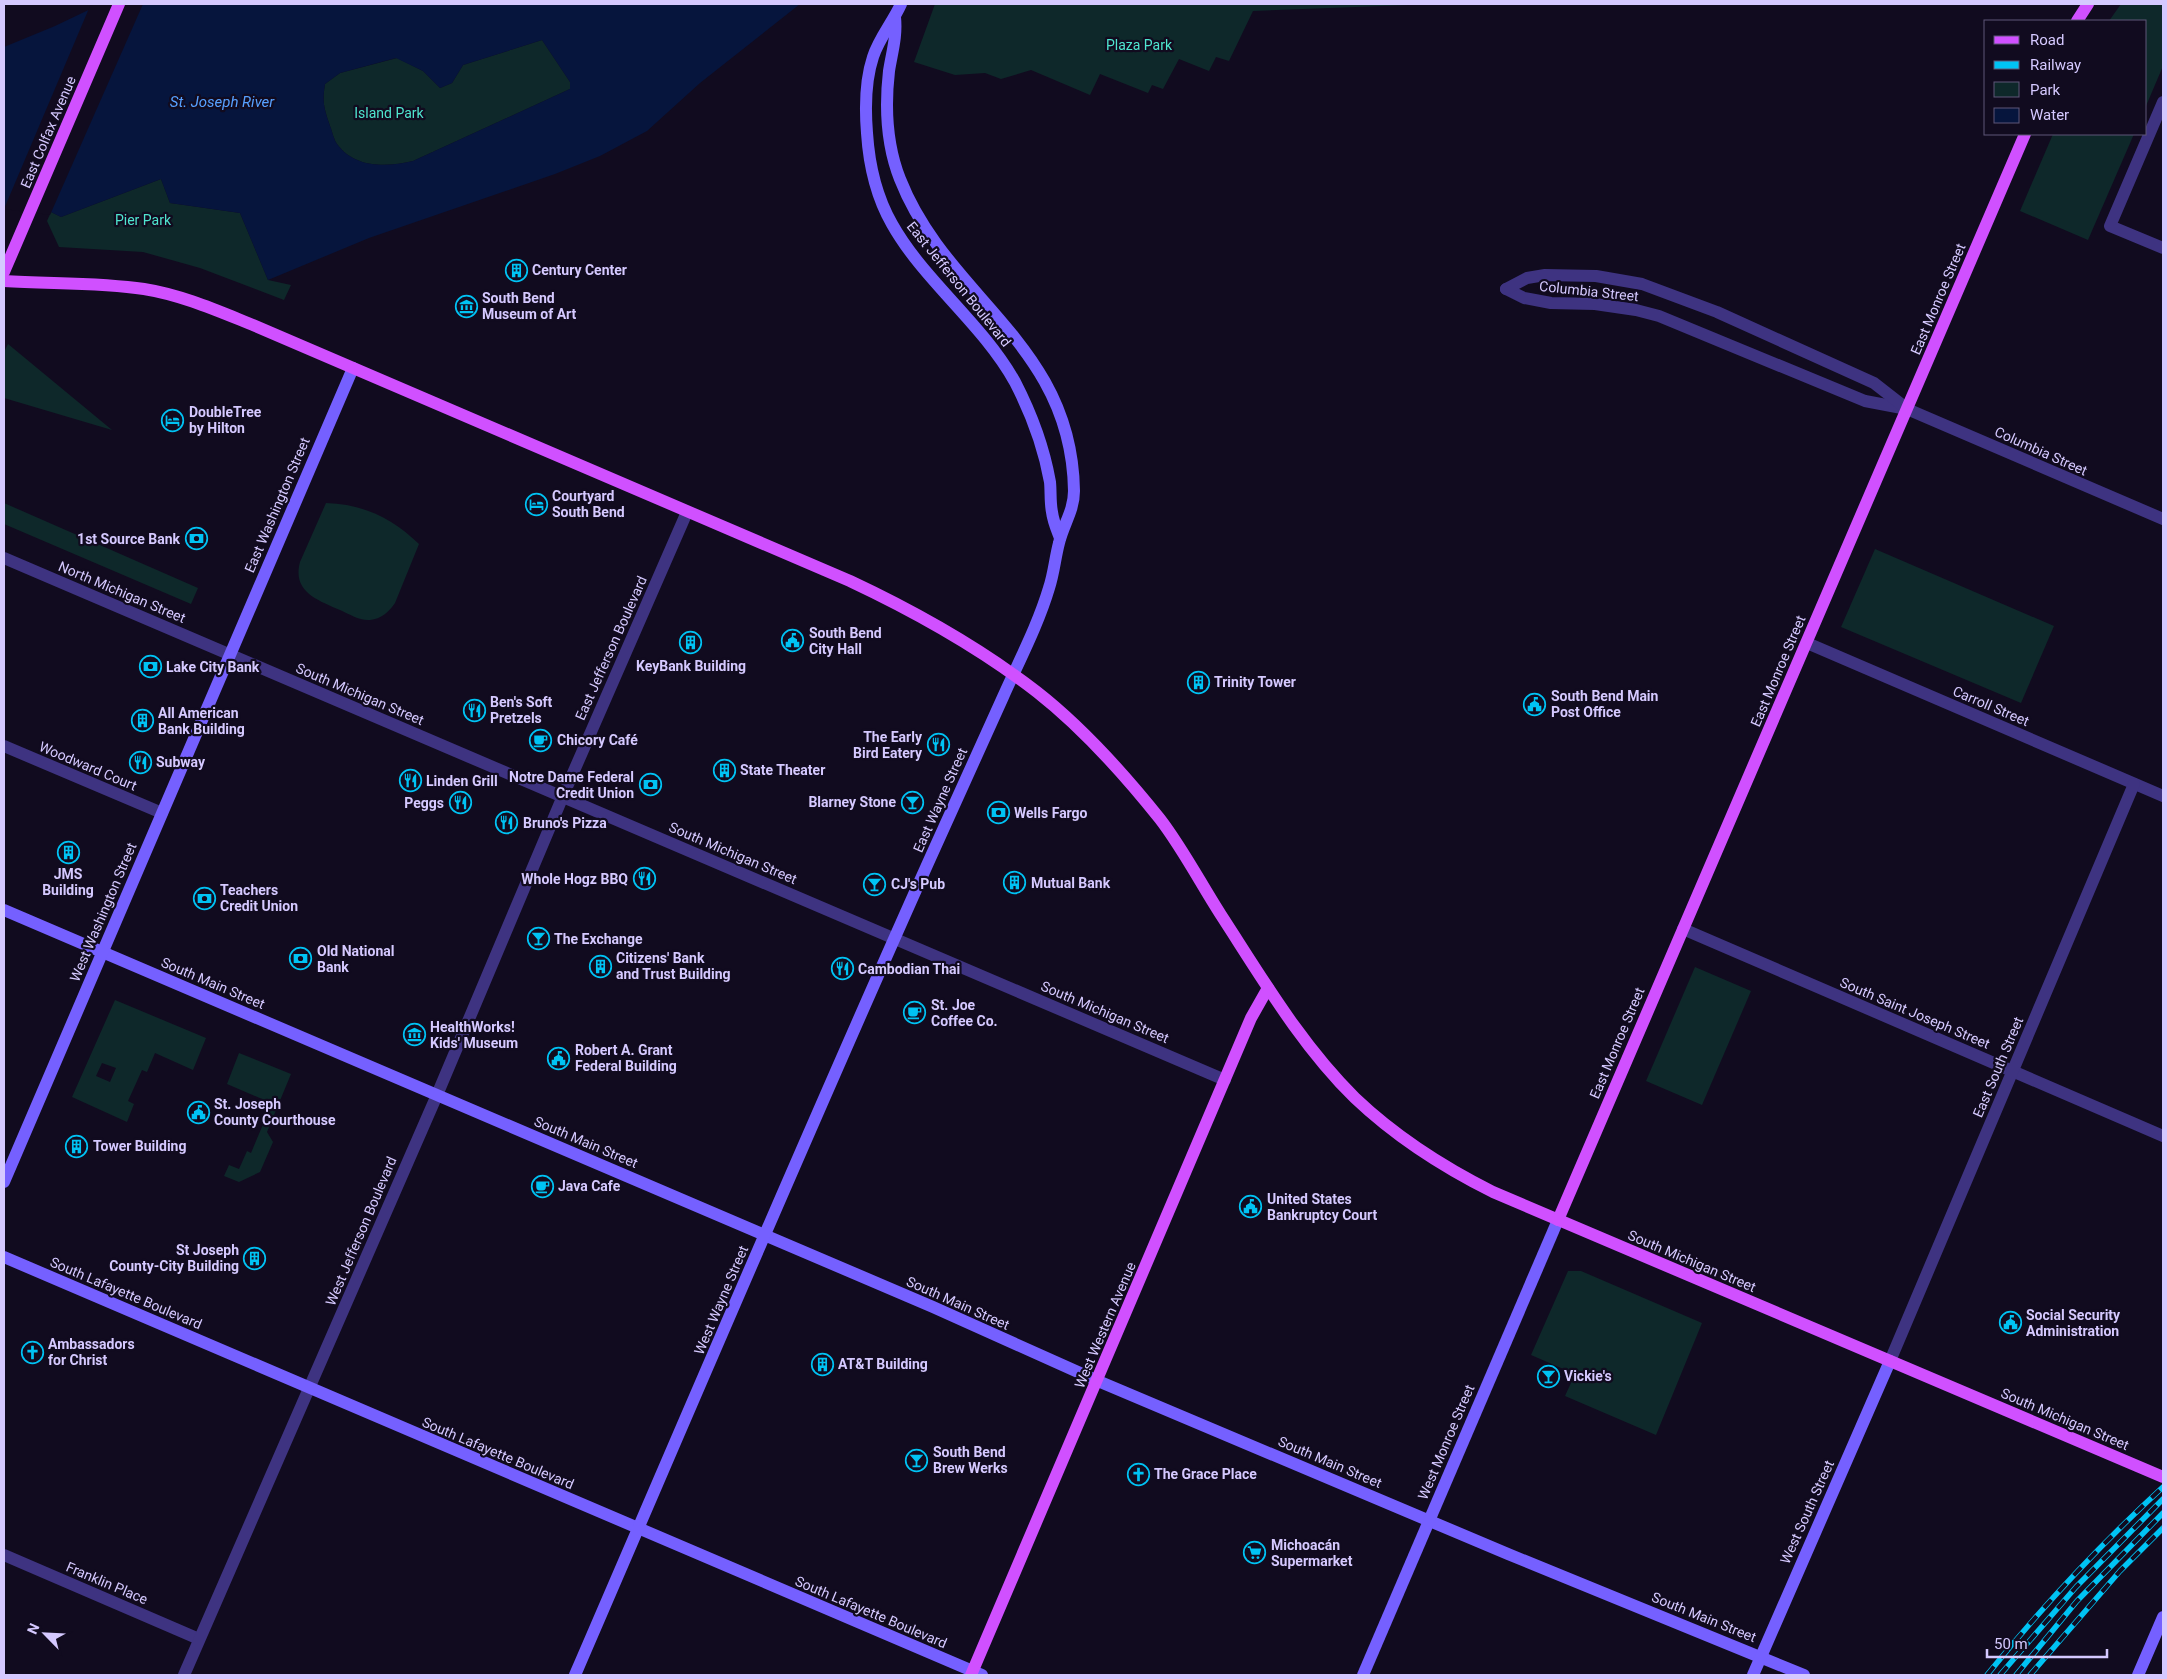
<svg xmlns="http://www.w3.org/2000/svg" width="2167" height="1679" viewBox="0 0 2167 1679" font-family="Roboto,sans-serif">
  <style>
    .green { fill: #0e282a; fill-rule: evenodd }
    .water { fill: #06153d; fill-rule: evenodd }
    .pier { fill: #110b1f }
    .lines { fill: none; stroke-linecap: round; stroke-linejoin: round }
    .street { stroke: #3e3381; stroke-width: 12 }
    .secondary { stroke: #7560ff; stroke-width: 12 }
    .primary { stroke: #d050ff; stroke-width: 12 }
    .rail-casing { stroke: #00c3f4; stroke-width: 5.5 }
    .rail { stroke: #110b1f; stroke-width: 4; stroke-dasharray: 11; stroke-linecap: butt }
    .labels { text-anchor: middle; stroke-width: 4.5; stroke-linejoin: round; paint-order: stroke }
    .park-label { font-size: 14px; fill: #4fe5cf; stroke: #110b1f }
    .street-label { font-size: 14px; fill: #d5c9ff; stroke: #110b1f }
    .poi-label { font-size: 14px; font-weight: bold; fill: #d5c9ff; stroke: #110b1f; text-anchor: start }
    .water-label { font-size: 15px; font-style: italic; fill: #57a0ff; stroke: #110b1f }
  </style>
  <rect width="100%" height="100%" fill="#110b1f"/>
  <g class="green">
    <polygon points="935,4 1435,4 1253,11 1229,61 1216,57 1209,71 1179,59 1163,89 1152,85 1148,93 1100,74 1090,95 1031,70 1001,79 985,73 955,75 914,62"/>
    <polygon points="2121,4 2163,4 2163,66 2146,106 2146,21 2109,21"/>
    <path d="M 542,40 L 570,82 L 570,89 L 413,161 C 388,167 355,169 337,144 C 334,140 332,131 330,126 C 324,108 322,102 325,84 L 340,73 L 397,58 L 423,71 L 440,88 L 452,83 L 463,65 Z"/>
    <polygon points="2053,134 2134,134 2088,240 2020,211"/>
    <polygon points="161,179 170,203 240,213 268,280 291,285 284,300 200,268 143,252 59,247 47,221 51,212 61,217"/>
    <polygon points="8,344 112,430 4,398 4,352"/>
    <polygon points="4,503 198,588 191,604 4,524"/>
    <path d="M 326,503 C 363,504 392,518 419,544 L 395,603 C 389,612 381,619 370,620 C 360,621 349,614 340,610 C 318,600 292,592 300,562 Z"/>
    <polygon points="1875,549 2054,626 2021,703 1841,627"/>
    <polygon points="1695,967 1751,991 1702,1105 1646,1081"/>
    <path d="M 115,1000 L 206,1038 L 193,1070 L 155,1053 L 147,1072 L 142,1070 L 128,1101 L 134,1104 L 127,1122 L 72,1097 ZM 102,1063 L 116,1068 L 110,1082 L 96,1076 Z"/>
    <polygon points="239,1053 291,1074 267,1132 273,1142 260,1172 239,1182 224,1176 229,1165 239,1169 247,1151 251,1153 264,1122 261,1120 269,1102 227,1084"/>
    <polygon points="1568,1271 1581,1271 1702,1323 1656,1435 1565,1396 1575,1374 1531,1355"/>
  </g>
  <path class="water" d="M 101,4 L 800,4 L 700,83 L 647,131 L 600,156 L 555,174 L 369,238 L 268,280 L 240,213 L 170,203 L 161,179 L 61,217 L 51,212 L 4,207 L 4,47 L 55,26 ZM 542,40 L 570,82 L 570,89 L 413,161 C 388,167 355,169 337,144 C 334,140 332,131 330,126 C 324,108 322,102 325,84 L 340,73 L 396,58 L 423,71 L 440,88 L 452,83 L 463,65 Z"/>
  <polygon class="pier" points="95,4 143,4 50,215 4,209 90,6"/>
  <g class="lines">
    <g class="street">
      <polyline points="2163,102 2110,226 2163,248"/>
      <polyline points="1506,289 1524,298 1551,303 1595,304 1636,310 1659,316 1865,401 1907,409 2163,519"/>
      <polyline points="1506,289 1527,278 1545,275 1596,276 1642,284 1717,312 1874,383 1906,408"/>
      <polyline points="4,558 1225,1080"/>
      <polyline points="1807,643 2163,796"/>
      <polyline points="4,746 162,813"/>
      <polyline points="1683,929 2163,1136"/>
      <polyline points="1890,1361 2134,784"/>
      <polyline points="4,1555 199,1639"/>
      <polyline points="184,1675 437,1095 563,796 687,512"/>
    </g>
    <g class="secondary">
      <path d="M 901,4 C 893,22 879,38 873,57 C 865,81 865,108 867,133 C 869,164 876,196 892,224 C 924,281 982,323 1015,382 C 1031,413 1044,448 1050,482 C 1051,492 1050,502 1052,512 C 1053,521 1057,530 1060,538"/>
      <polyline points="4,910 933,1307 1098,1381 1508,1554 1804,1675"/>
      <polyline points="4,1182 353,368"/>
      <polyline points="4,1257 982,1675"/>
      <path d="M 575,1675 C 692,1404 807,1133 928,863 C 953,808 978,752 1003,697 C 1019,661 1038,625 1049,588 C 1054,573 1055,558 1059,543 C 1063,525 1074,511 1074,491 C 1072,343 947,299 900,179 C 887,146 885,106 889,71 C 892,52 897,37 895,17"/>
      <polyline points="1363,1675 1558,1220"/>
      <polyline points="1753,1675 1890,1361"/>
      <polyline points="2138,1675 2163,1617"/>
    </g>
    <g class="primary">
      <polyline points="2077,21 2088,4"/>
      <polyline points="4,272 119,4"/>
      <path d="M 4,281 C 50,284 98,282 144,289 C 182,295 218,311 253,325 L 850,581 C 916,612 980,648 1037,692 C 1083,728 1124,774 1160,819 C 1183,849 1201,884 1221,915 C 1262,978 1301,1045 1355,1098 C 1396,1137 1443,1167 1493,1192 L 2163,1477"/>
      <polyline points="1558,1220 2025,134"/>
      <polyline points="971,1675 1251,1018 1268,988"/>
    </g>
    <defs>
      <g id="rail">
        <path d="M 1987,1675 C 2041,1608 2100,1545 2163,1487"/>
        <polyline points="2000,1675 2076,1587 2163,1499"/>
        <polyline points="2016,1675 2077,1601 2163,1513"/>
        <polyline points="2030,1675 2120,1571 2163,1528"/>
      </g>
    </defs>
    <use href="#rail" class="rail-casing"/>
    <use href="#rail" class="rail"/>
  </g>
  <defs>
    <symbol id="building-ring" viewBox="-11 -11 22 22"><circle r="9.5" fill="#110b1f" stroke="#00c3f4" stroke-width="1.5"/><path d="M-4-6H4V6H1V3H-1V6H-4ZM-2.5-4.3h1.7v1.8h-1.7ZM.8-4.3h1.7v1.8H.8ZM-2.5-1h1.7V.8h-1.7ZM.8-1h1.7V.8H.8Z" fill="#00c3f4"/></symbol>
    <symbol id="museum-ring" viewBox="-11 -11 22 22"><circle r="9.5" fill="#110b1f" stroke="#00c3f4" stroke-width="1.5"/><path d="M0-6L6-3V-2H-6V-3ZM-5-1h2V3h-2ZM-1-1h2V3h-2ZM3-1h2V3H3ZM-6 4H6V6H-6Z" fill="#00c3f4"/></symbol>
    <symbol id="hotel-ring" viewBox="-11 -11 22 22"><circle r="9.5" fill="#110b1f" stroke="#00c3f4" stroke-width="1.5"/><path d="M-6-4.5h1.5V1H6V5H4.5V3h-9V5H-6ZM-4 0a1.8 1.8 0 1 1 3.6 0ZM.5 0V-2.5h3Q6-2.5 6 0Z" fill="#00c3f4"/></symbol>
    <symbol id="bank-ring" viewBox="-11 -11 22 22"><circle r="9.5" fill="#110b1f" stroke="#00c3f4" stroke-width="1.5"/><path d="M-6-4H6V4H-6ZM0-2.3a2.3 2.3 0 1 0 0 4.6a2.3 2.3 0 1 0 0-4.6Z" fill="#00c3f4"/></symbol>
    <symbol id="civic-ring" viewBox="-11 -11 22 22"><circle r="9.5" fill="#110b1f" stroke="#00c3f4" stroke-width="1.5"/><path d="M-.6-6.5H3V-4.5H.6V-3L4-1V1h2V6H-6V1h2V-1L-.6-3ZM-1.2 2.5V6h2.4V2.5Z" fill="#00c3f4"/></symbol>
    <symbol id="restaurant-ring" viewBox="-11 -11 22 22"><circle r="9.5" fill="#110b1f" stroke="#00c3f4" stroke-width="1.5"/><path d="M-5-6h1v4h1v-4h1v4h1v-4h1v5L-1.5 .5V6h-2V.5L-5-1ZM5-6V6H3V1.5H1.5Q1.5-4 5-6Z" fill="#00c3f4"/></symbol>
    <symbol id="cafe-ring" viewBox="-11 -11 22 22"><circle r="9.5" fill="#110b1f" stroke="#00c3f4" stroke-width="1.5"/><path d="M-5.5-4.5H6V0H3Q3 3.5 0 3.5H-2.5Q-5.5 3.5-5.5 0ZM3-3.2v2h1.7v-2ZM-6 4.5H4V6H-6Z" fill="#00c3f4"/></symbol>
    <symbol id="bar-ring" viewBox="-11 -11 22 22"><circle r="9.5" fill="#110b1f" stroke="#00c3f4" stroke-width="1.5"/><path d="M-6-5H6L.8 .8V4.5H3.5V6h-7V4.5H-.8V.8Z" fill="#00c3f4"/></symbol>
    <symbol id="church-ring" viewBox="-11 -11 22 22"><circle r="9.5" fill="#110b1f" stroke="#00c3f4" stroke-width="1.5"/><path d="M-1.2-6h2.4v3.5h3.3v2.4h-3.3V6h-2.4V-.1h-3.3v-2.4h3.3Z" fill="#00c3f4"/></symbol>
    <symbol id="supermarket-ring" viewBox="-11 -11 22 22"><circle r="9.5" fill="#110b1f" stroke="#00c3f4" stroke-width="1.5"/><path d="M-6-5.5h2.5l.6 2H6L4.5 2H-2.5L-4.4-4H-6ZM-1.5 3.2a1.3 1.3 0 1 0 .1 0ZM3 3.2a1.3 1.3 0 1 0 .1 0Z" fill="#00c3f4"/></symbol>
  </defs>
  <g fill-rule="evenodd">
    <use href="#building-ring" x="504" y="258" width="25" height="25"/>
    <use href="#museum-ring" x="454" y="294" width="25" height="25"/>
    <use href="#hotel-ring" x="160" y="408" width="25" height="25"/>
    <use href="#hotel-ring" x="524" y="492" width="25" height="25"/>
    <use href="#bank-ring" x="184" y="526" width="25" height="25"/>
    <use href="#civic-ring" x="780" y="628" width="25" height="25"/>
    <use href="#building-ring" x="678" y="630" width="25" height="25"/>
    <use href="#bank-ring" x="138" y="654" width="25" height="25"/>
    <use href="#building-ring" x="1186" y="670" width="25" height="25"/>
    <use href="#civic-ring" x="1522" y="692" width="25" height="25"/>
    <use href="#restaurant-ring" x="462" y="698" width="25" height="25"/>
    <use href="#building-ring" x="130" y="708" width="25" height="25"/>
    <use href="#cafe-ring" x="528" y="728" width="25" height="25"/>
    <use href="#restaurant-ring" x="926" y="732" width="25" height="25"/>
    <use href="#restaurant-ring" x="128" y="750" width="25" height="25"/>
    <use href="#building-ring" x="712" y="758" width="25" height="25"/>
    <use href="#restaurant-ring" x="398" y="768" width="25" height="25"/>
    <use href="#bank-ring" x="638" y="772" width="25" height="25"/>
    <use href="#bar-ring" x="900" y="790" width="25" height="25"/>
    <use href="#restaurant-ring" x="448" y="790" width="25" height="25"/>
    <use href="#bank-ring" x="986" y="800" width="25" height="25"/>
    <use href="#restaurant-ring" x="494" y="810" width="25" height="25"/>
    <use href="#building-ring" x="56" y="840" width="25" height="25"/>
    <use href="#restaurant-ring" x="632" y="866" width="25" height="25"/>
    <use href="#building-ring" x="1002" y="870" width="25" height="25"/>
    <use href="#bar-ring" x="862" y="872" width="25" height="25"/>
    <use href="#bank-ring" x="192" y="886" width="25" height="25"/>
    <use href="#bar-ring" x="526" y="926" width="25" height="25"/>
    <use href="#bank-ring" x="288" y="946" width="25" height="25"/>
    <use href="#building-ring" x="588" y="954" width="25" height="25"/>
    <use href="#restaurant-ring" x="830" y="956" width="25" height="25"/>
    <use href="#cafe-ring" x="902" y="1000" width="25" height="25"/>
    <use href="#museum-ring" x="402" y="1022" width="25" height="25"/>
    <use href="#civic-ring" x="546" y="1046" width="25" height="25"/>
    <use href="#civic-ring" x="186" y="1100" width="25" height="25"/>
    <use href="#building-ring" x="64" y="1134" width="25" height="25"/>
    <use href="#cafe-ring" x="530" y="1174" width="25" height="25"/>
    <use href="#civic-ring" x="1238" y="1194" width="25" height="25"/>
    <use href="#building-ring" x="242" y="1246" width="25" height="25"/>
    <use href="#civic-ring" x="1998" y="1310" width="25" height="25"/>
    <use href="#church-ring" x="20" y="1340" width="25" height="25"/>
    <use href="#building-ring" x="810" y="1352" width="25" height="25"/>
    <use href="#bar-ring" x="1536" y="1364" width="25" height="25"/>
    <use href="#bar-ring" x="904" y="1448" width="25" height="25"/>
    <use href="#church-ring" x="1126" y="1462" width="25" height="25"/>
    <use href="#supermarket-ring" x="1242" y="1540" width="25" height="25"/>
  </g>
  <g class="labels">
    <g class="park-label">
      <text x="1139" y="50">Plaza Park</text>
      <text x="389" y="118">Island Park</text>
      <text x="143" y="225">Pier Park</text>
    </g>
    <g class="street-label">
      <text transform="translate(48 132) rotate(-67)" y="5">East Colfax Avenue</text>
      <text transform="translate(959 284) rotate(51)" y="5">East Jefferson Boulevard</text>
      <text transform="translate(1589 291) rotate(6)" y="5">Columbia Street</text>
      <text transform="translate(1938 299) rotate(-67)" y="5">East Monroe Street</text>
      <text transform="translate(2041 451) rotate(24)" y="5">Columbia Street</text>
      <text transform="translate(277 505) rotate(-67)" y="5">East Washington Street</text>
      <text transform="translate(122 592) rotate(23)" y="5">North Michigan Street</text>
      <text transform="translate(611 648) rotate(-66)" y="5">East Jefferson Boulevard</text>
      <text transform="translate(1778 671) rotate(-67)" y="5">East Monroe Street</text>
      <text transform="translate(360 694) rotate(23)" y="5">South Michigan Street</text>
      <text transform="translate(1991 706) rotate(23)" y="5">Carroll Street</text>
      <text transform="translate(88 766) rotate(23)" y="5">Woodward Court</text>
      <text transform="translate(940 800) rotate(-66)" y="5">East Wayne Street</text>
      <text transform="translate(733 853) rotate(23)" y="5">South Michigan Street</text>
      <text transform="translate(103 912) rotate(-67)" y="5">West Washington Street</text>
      <text transform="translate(213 983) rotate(23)" y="5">South Main Street</text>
      <text transform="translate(1105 1012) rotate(23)" y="5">South Michigan Street</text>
      <text transform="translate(1915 1013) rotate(23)" y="5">South Saint Joseph Street</text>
      <text transform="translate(1617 1043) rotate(-67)" y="5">East Monroe Street</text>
      <text transform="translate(1998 1067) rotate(-67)" y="5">East South Street</text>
      <text transform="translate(586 1142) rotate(23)" y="5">South Main Street</text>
      <text transform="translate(361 1231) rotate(-67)" y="5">West Jefferson Boulevard</text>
      <text transform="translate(1692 1261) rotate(23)" y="5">South Michigan Street</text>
      <text transform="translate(126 1293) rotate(23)" y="5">South Lafayette Boulevard</text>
      <text transform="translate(721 1300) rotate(-67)" y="5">West Wayne Street</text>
      <text transform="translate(958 1303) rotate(24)" y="5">South Main Street</text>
      <text transform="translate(1105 1325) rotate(-67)" y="5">West Western Avenue</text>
      <text transform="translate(2065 1419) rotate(23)" y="5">South Michigan Street</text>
      <text transform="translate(1446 1442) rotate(-67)" y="5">West Monroe Street</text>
      <text transform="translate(498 1453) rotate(23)" y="5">South Lafayette Boulevard</text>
      <text transform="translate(1330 1462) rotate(23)" y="5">South Main Street</text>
      <text transform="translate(1807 1512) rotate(-66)" y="5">West South Street</text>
      <text transform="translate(107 1583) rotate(23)" y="5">Franklin Place</text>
      <text transform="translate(871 1612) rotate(23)" y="5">South Lafayette Boulevard</text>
      <text transform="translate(1704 1617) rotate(22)" y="5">South Main Street</text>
    </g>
    <g class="poi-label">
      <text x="532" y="275">Century Center</text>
      <text x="482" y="303">South Bend<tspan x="482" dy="16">Museum of Art</tspan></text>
      <text x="189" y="417">DoubleTree<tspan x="189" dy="16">by Hilton</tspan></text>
      <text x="552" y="501">Courtyard<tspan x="552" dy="16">South Bend</tspan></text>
      <text x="180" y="544" text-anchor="end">1st Source Bank</text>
      <text x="809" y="638">South Bend<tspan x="809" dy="16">City Hall</tspan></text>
      <text x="691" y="671" text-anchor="middle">KeyBank Building</text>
      <text x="166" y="672">Lake City Bank</text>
      <text x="1214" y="687">Trinity Tower</text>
      <text x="1551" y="701">South Bend Main<tspan x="1551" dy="16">Post Office</tspan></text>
      <text x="490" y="707">Ben's Soft<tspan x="490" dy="16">Pretzels</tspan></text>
      <text x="158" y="718">All American<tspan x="158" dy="16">Bank Building</tspan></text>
      <text x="922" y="742" text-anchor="end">The Early<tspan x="922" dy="16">Bird Eatery</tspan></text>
      <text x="557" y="745">Chicory Café</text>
      <text x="156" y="767">Subway</text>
      <text x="740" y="775">State Theater</text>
      <text x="634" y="782" text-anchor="end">Notre Dame Federal<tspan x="634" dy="16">Credit Union</tspan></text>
      <text x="426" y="786">Linden Grill</text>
      <text x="896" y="807" text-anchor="end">Blarney Stone</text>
      <text x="444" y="808" text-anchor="end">Peggs</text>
      <text x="1014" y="818">Wells Fargo</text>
      <text x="523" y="828">Bruno's Pizza</text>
      <text x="68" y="879" text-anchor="middle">JMS<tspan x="68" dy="16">Building</tspan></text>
      <text x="628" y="884" text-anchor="end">Whole Hogz BBQ</text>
      <text x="1031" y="888">Mutual Bank</text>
      <text x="891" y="889">CJ's Pub</text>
      <text x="220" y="895">Teachers<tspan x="220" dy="16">Credit Union</tspan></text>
      <text x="554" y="944">The Exchange</text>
      <text x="317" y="956">Old National<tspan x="317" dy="16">Bank</tspan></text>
      <text x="616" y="963">Citizens' Bank<tspan x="616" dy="16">and Trust Building</tspan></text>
      <text x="858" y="974">Cambodian Thai</text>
      <text x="931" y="1010">St. Joe<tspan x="931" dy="16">Coffee Co.</tspan></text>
      <text x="430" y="1032">HealthWorks!<tspan x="430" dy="16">Kids' Museum</tspan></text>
      <text x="575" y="1055">Robert A. Grant<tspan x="575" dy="16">Federal Building</tspan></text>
      <text x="214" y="1109">St. Joseph<tspan x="214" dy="16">County Courthouse</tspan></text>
      <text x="93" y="1151">Tower Building</text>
      <text x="558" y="1191">Java Cafe</text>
      <text x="1267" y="1204">United States<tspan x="1267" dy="16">Bankruptcy Court</tspan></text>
      <text x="239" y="1255" text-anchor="end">St Joseph<tspan x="239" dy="16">County-City Building</tspan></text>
      <text x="2026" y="1320">Social Security<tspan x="2026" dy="16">Administration</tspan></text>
      <text x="48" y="1349">Ambassadors<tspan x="48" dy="16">for Christ</tspan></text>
      <text x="838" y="1369">AT&amp;T Building</text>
      <text x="1564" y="1381">Vickie's</text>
      <text x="933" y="1457">South Bend<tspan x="933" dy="16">Brew Werks</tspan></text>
      <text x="1154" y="1479">The Grace Place</text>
      <text x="1271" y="1550">Michoacán<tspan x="1271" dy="16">Supermarket</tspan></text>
    </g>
    <g class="water-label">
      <text x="222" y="107">St. Joseph River</text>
    </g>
  </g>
  <rect width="2167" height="1679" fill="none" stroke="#d5c9ff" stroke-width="10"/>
  <rect x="1984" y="20" width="162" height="115" fill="#110b1f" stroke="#5f5779"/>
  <rect x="1994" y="36" width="25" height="8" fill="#d050ff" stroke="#5f5779"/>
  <text x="2030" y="45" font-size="15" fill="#d5c9ff">Road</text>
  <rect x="1994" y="61" width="25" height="8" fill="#00c3f4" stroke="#5f5779"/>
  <text x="2030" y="70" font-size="15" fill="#d5c9ff">Railway</text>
  <rect x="1994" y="82" width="25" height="15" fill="#0e282a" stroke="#5f5779"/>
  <text x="2030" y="95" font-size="15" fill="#d5c9ff">Park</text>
  <rect x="1994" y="108" width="25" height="15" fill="#06153d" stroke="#5f5779"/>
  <text x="2030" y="120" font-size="15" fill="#d5c9ff">Water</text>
  <g transform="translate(45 1634) rotate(294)" stroke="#110b1f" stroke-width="4" paint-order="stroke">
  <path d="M0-4L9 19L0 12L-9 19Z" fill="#d5c9ff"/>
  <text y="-8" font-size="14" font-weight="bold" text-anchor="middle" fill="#d5c9ff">N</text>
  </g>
  <path d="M1987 1649v8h120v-8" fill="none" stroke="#d5c9ff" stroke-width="2.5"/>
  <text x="1994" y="1649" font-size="15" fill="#d5c9ff" stroke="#110b1f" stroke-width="4" paint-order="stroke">50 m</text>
</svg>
